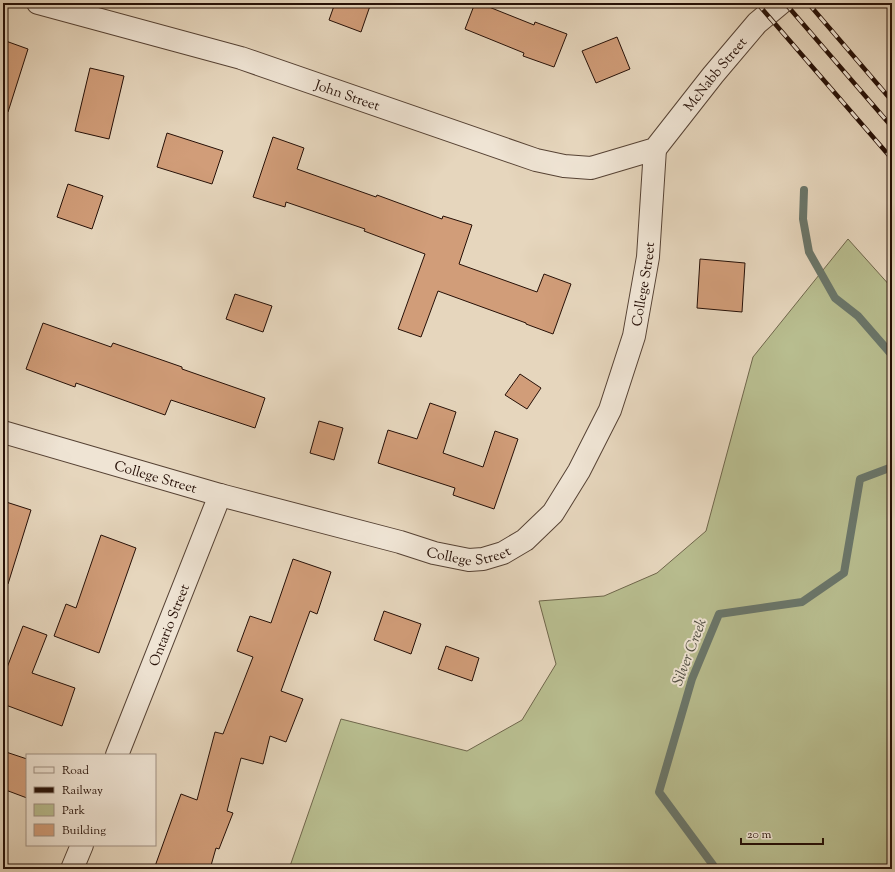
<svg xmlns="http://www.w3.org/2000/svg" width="895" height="872" viewBox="0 0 895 872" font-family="'Sorts Mill Goudy',serif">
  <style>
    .green { fill: #b8bd8f; stroke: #6f664b }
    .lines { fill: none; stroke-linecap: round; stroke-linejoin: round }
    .stream { stroke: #6a766a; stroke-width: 8 }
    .building { fill: #d19d79; stroke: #261007 }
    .minor-casing { stroke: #564234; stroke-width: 24 }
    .tertiary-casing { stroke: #564234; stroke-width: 24 }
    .minor { stroke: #efe4d4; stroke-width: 22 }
    .tertiary { stroke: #efe4d4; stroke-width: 22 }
    .rail-casing { stroke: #261007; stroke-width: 4.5 }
    .rail { stroke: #efe4d4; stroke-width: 3; stroke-dasharray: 9; stroke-linecap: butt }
    .labels { text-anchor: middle; stroke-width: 4; stroke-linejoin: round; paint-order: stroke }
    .street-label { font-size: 14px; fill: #261007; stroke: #efe4d4 }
    .water-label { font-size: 15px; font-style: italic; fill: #4e4c41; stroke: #efe4d4 }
  </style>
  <rect width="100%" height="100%" fill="#e6d6bd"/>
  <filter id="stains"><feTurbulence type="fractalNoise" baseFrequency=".005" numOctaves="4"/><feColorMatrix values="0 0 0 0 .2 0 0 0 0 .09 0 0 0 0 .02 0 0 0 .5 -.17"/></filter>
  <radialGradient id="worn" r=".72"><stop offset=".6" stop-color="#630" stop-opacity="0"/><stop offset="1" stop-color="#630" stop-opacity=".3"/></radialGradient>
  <polygon class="green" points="848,239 892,288 892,869 289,869 341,719 467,751 522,720 556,664 539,601 604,596 657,573 706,531 753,357"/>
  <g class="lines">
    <g class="stream">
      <polyline points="804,190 803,219 809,252 835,298 858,316 892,355"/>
      <polyline points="712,869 713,865 659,792 692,679 719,614 802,602 844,573 860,479 892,467"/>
    </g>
  </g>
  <g class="building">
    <polygon points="335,3 371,3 361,32 329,20"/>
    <polygon points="475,3 479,3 534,25 535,22 567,34 554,67 523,56 524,53 465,29"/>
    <polygon points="617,37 630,69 596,83 582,51"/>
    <polygon points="3,40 28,49 8,112 3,111"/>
    <polygon points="90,68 124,76 109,139 75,131"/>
    <polygon points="167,133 223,151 212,184 157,167"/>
    <polygon points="273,137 304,148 297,169 376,197 377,195 442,219 443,216 472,225 459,264 537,292 544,274 571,284 553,334 526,324 526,323 438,291 421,337 398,329 425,254 364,231 365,229 286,202 285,207 253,197"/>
    <polygon points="68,184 103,196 92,229 57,217"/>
    <polygon points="700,259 745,263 742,312 697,308"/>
    <polygon points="235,294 272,306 263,332 226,319"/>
    <polygon points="43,323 111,347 113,343 182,367 182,369 265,398 255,428 171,400 165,415 76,383 75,387 26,369"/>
    <polygon points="520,374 541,388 527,409 505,395"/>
    <polygon points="430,403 456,412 443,453 483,467 495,431 518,439 494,509 453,495 455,488 378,463 388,430 417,439"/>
    <polygon points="319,421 343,428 334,460 310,453"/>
    <polygon points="3,501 31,510 8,584 3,583"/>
    <polygon points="101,535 136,548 99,653 54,636 66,604 76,608"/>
    <polygon points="293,559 331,572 317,614 310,611 281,691 303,699 286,742 270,736 263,764 241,758 227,811 233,813 219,849 216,848 210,869 154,869 181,794 197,800 215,732 223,734 253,657 237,651 250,616 271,623"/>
    <polygon points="384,611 421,624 411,654 374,640"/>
    <polygon points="23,626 47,635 32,673 75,688 62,726 3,704 3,678"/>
    <polygon points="446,646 479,658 472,681 438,669"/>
    <polygon points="3,751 27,759 27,798 3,789"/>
  </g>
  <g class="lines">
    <defs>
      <g id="minor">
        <path id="s1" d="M 3,432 L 220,495 L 400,542 L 434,553 L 469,560 L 483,559 L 503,553 L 525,540 L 553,513 L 579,471 L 610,410 L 634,336 L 648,257 L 655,149"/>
        <path id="s2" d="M 117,755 L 220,495"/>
        <polyline points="72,869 82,845"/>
      </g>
      <g id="tertiary">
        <path id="s3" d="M 38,3 L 241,58 L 536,160 L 564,166 L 591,168 L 655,149 L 713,75 L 757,23 L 781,3"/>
      </g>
    </defs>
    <use href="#minor" class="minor-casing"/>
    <use href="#tertiary" class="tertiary-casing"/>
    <use href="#minor" class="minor"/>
    <use href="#tertiary" class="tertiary"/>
    <defs>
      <g id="rail">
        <polyline points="757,3 892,159"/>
        <polyline points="785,3 892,127"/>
        <polyline points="808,3 892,101"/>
      </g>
    </defs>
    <use href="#rail" class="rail-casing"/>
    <use href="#rail" class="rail"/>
  </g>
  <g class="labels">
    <g class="street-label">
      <text dy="5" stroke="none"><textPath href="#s3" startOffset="741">McNabb Street</textPath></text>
      <text dy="5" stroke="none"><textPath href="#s3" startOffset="323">John Street</textPath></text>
      <text dy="5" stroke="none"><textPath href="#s1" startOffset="831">College Street</textPath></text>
      <text dy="5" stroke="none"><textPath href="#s1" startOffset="159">College Street</textPath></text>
      <text dy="5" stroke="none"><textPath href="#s1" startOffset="483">College Street</textPath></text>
      <text dy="5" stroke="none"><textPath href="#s2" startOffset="140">Ontario Street</textPath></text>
    </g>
    <g class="water-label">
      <text transform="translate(689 652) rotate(-69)" y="5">Silver Creek</text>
    </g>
  </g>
  <rect width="895" height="872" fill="none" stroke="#e6d6bd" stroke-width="16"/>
  <rect x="4" y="4" width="887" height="864" fill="none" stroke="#261007" stroke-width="2"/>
  <rect x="8" y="8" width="879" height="856" fill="none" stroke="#261007"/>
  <rect x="26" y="754" width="130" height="92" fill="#efe4d4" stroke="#9f8f82"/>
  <rect x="34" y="767" width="20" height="6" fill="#efe4d4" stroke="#9f8f82"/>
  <text x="62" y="774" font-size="12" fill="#261007">Road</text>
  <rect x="34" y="787" width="20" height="6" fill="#261007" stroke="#9f8f82"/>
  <text x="62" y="794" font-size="12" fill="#261007">Railway</text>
  <rect x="34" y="804" width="20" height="12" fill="#b8bd8f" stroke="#9f8f82"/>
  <text x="62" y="814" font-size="12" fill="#261007">Park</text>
  <rect x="34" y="824" width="20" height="12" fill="#d19d79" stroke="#9f8f82"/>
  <text x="62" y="834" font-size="12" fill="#261007">Building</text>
  <path d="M741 838v6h82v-6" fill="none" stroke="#261007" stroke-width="2"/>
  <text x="747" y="838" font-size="12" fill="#261007" stroke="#efe4d4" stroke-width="3" paint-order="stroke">20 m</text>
  <rect width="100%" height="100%" filter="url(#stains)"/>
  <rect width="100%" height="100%" fill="url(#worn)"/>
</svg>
